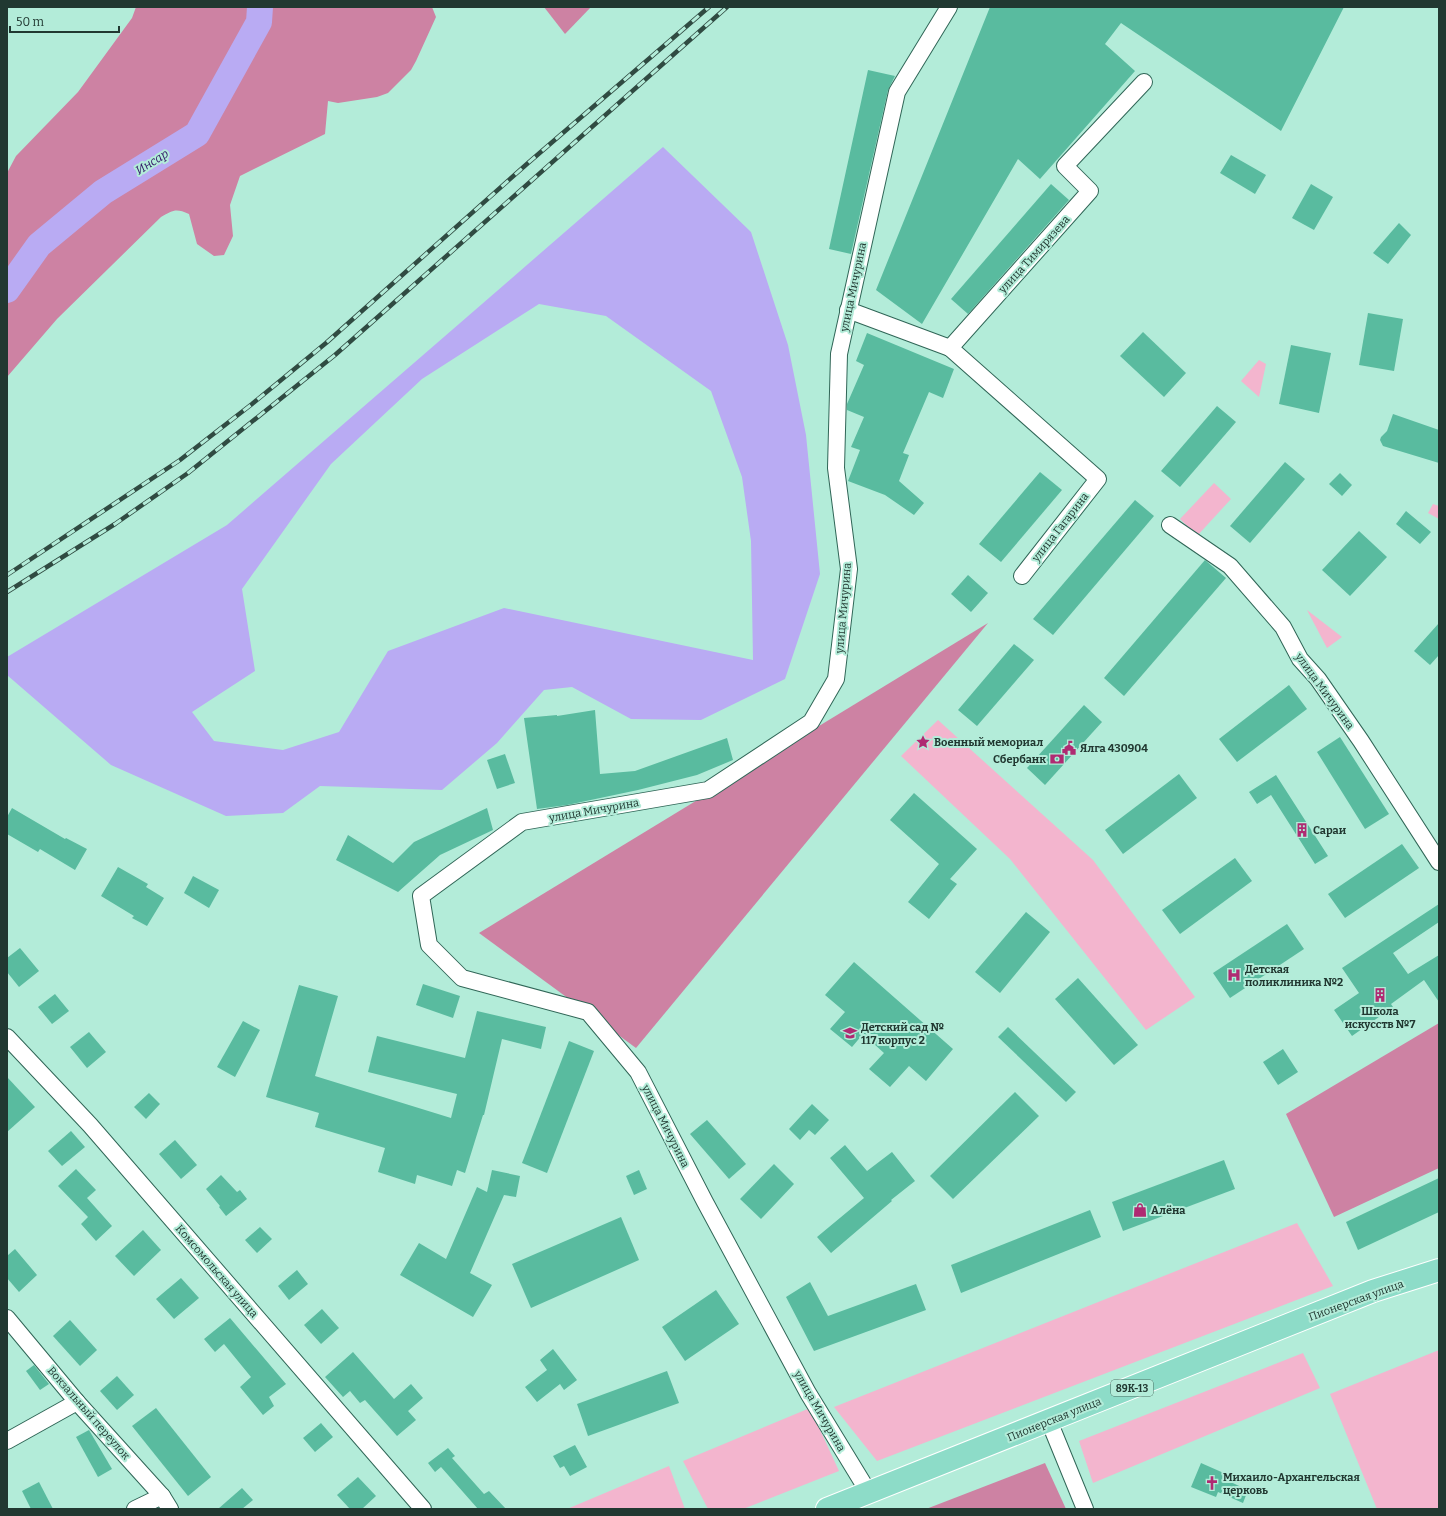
<svg xmlns="http://www.w3.org/2000/svg" width="1446" height="1516" viewBox="0 0 1446 1516" font-family="Bitter,serif">
  <style>
    .green { fill: #f3b5ce }
    .forest { fill: #cd82a3 }
    .water { fill: #b9abf3; fill-rule: evenodd }
    .lines { fill: none; stroke-linecap: round; stroke-linejoin: round }
    .river { stroke: #b9abf3; stroke-width: 26 }
    .building { fill: #59bb9f }
    .minor-casing { stroke: #306657; stroke-width: 18 }
    .primary-casing { stroke: #fff; stroke-width: 24 }
    .minor { stroke: #fff; stroke-width: 16 }
    .primary { stroke: #8ddcc8; stroke-width: 22 }
    .rail-casing { stroke: #304b42; stroke-width: 4.5 }
    .rail { stroke: #b3ecd9; stroke-width: 3; stroke-dasharray: 9; stroke-linecap: butt }
    .labels { text-anchor: middle; stroke-width: 4; stroke-linejoin: round; paint-order: stroke }
    .shield { fill: #b3ecd9; stroke: #4d6e63; stroke-width: 1 }
    .shield-label { font-size: 10px; font-weight: bold; fill: #213831 }
    .street-label { font-size: 11px; fill: #213831; stroke: #b3ecd9 }
    .poi-label { font-size: 11px; font-weight: bold; fill: #213831; stroke: #b3ecd9; text-anchor: start }
    .water-label { font-size: 12px; font-style: italic; fill: #311466; stroke: #b3ecd9 }
  </style>
  <rect width="100%" height="100%" fill="#b3ecd9"/>
  <g class="green">
    <polygon points="1259,360 1266,364 1259,397 1241,381"/>
    <polygon points="1214,483 1231,499 1197,536 1180,519"/>
    <polygon points="1433,504 1439,506 1439,519 1428,513"/>
    <polygon points="1307,610 1342,637 1327,648"/>
    <polygon points="938,720 1093,860 1195,997 1146,1030 1010,859 901,756"/>
    <polygon points="1297,1223 1333,1286 877,1461 834,1407"/>
    <polygon points="1439,1350 1439,1509 1377,1509 1330,1394"/>
    <polygon points="1303,1353 1320,1388 1093,1483 1079,1441"/>
    <polygon points="810,1408 839,1471 743,1509 708,1509 683,1461"/>
    <polygon points="669,1466 685,1509 567,1509"/>
  </g>
  <g class="forest">
    <path d="M 136,7 L 432,7 L 436,17 L 416,61 L 411,70 L 388,93 L 377,97 L 338,103 L 328,101 L 325,134 L 240,176 L 230,205 L 233,236 L 224,255 L 214,256 L 197,244 L 189,214 C 176,208 173,210 161,217 L 57,319 L 7,377 L 7,173 L 16,156 L 78,92 L 132,18 Z"/>
    <polygon points="544,7 591,7 565,34"/>
    <polygon points="988,623 636,1048 479,933"/>
    <polygon points="1439,1023 1439,1168 1334,1217 1286,1114"/>
    <polygon points="1045,1463 1066,1509 926,1509"/>
  </g>
  <path class="water" d="M 663,147 L 751,232 L 788,345 L 806,435 L 820,574 L 785,679 L 701,720 L 631,719 L 572,687 L 544,690 L 497,743 L 442,790 L 320,786 L 283,813 L 226,816 L 111,765 L 7,675 L 7,657 L 227,525 ZM 539,304 L 606,316 L 711,391 L 742,477 L 751,541 L 753,660 L 504,608 L 388,651 L 339,732 L 283,750 L 214,741 L 192,712 L 255,671 L 242,589 L 331,464 L 422,379 Z"/>
  <g class="lines">
    <polyline class="river" points="7,290 39,245 103,192 197,134 259,22 260,7"/>
  </g>
  <g class="building">
    <polygon points="990,7 1344,7 1281,131 1121,23 1105,44 1135,71 1040,179 1018,159 922,324 876,290"/>
    <polygon points="868,70 895,76 888,90 851,254 829,249"/>
    <polygon points="1231,155 1266,175 1255,194 1220,173"/>
    <polygon points="1051,184 1069,200 968,314 951,299"/>
    <polygon points="1311,184 1333,197 1314,230 1292,218"/>
    <polygon points="1399,223 1411,235 1388,264 1373,253"/>
    <polygon points="1368,313 1403,319 1394,371 1359,365"/>
    <polygon points="1143,332 1186,373 1164,397 1120,356"/>
    <polygon points="867,333 954,369 943,398 929,392 903,453 909,455 899,481 924,503 914,515 885,495 848,481 860,450 851,447 864,417 847,410 847,404 864,365 856,361"/>
    <polygon points="1291,345 1331,353 1319,413 1279,404"/>
    <polygon points="1217,406 1236,422 1180,487 1161,471"/>
    <polygon points="1393,414 1439,430 1439,463 1383,446 1380,440 1381,437 1387,431"/>
    <polygon points="1285,462 1305,479 1250,543 1230,526"/>
    <polygon points="1040,472 1062,490 1001,562 979,544"/>
    <polygon points="1340,473 1352,485 1342,496 1329,484"/>
    <polygon points="1135,500 1154,516 1053,635 1033,619"/>
    <polygon points="1406,511 1431,532 1420,544 1396,524"/>
    <polygon points="1359,531 1387,557 1350,596 1322,570"/>
    <polygon points="1205,560 1226,578 1124,696 1104,678"/>
    <polygon points="968,575 988,593 971,612 951,594"/>
    <polygon points="1439,623 1439,655 1430,665 1414,651"/>
    <polygon points="1014,644 1034,660 977,726 958,710"/>
    <polygon points="1289,685 1307,709 1237,762 1219,739"/>
    <polygon points="1084,705 1102,722 1045,785 1027,768"/>
    <polygon points="595,710 600,774 635,771 727,738 733,760 697,775 638,790 567,805 537,809 524,718 557,715 557,716"/>
    <polygon points="1340,737 1389,814 1365,829 1317,752"/>
    <polygon points="505,754 515,783 497,789 487,760"/>
    <polygon points="1179,774 1197,798 1123,854 1105,830"/>
    <polygon points="1276,775 1328,856 1315,864 1271,795 1257,804 1249,792"/>
    <polygon points="914,793 977,849 950,879 957,884 929,919 908,902 939,864 890,820"/>
    <polygon points="12,808 65,839 66,838 87,849 75,870 40,849 38,852 7,834 7,817"/>
    <polygon points="487,808 493,830 440,855 398,892 336,860 348,835 393,863 414,842"/>
    <polygon points="1402,844 1419,868 1345,918 1328,894"/>
    <polygon points="1235,858 1252,881 1180,934 1162,910"/>
    <polygon points="118,867 148,884 146,887 164,898 147,926 132,918 134,916 101,896"/>
    <polygon points="193,876 219,890 209,908 184,893"/>
    <polygon points="1439,904 1439,922 1393,953 1408,974 1439,955 1439,1002 1424,980 1391,1004 1393,1007 1352,1036 1334,1010 1359,993 1342,968"/>
    <polygon points="1026,912 1050,932 1000,993 975,972"/>
    <polygon points="1287,924 1304,949 1230,998 1213,973"/>
    <polygon points="20,948 39,971 19,987 7,972 7,958"/>
    <polygon points="854,962 953,1049 926,1081 909,1066 890,1087 869,1069 884,1053 863,1034 852,1047 830,1029 845,1012 825,995"/>
    <polygon points="1078,978 1138,1045 1114,1065 1055,999"/>
    <polygon points="423,984 460,996 453,1018 416,1005"/>
    <polygon points="299,985 338,996 315,1076 451,1118 457,1094 368,1072 377,1036 465,1058 477,1011 546,1027 541,1049 502,1039 484,1115 483,1115 465,1173 457,1170 452,1186 417,1175 415,1184 378,1172 385,1148 315,1127 319,1113 266,1097"/>
    <polygon points="55,994 69,1011 52,1024 38,1007"/>
    <polygon points="243,1021 260,1030 235,1077 217,1067"/>
    <polygon points="1008,1027 1076,1092 1066,1102 998,1037"/>
    <polygon points="89,1032 106,1052 87,1068 70,1047"/>
    <polygon points="569,1041 594,1051 547,1173 522,1163"/>
    <polygon points="1283,1049 1298,1072 1278,1085 1263,1062"/>
    <polygon points="7,1077 35,1107 7,1132"/>
    <polygon points="1015,1092 1039,1116 953,1199 930,1176"/>
    <polygon points="149,1093 160,1104 146,1119 134,1107"/>
    <polygon points="812,1104 829,1120 815,1135 809,1130 800,1140 789,1129"/>
    <polygon points="707,1120 746,1164 729,1179 690,1134"/>
    <polygon points="71,1131 85,1147 62,1166 48,1151"/>
    <polygon points="175,1140 197,1165 181,1179 159,1154"/>
    <polygon points="845,1145 867,1171 892,1152 915,1181 891,1200 892,1201 831,1253 817,1237 864,1198 830,1158"/>
    <polygon points="1224,1160 1235,1189 1123,1231 1112,1202"/>
    <polygon points="774,1164 794,1184 761,1219 740,1199"/>
    <polygon points="76,1169 96,1190 87,1198 112,1226 96,1241 81,1224 88,1217 58,1186"/>
    <polygon points="492,1170 520,1176 516,1197 504,1195 470,1273 492,1285 473,1317 400,1275 419,1243 446,1259 477,1187 487,1192"/>
    <polygon points="639,1170 647,1189 634,1195 626,1176"/>
    <polygon points="221,1175 237,1192 240,1190 247,1199 226,1216 219,1207 220,1206 206,1189"/>
    <polygon points="1439,1178 1439,1212 1358,1250 1346,1222"/>
    <polygon points="1090,1210 1101,1237 961,1293 951,1265"/>
    <polygon points="621,1217 639,1260 531,1308 512,1264"/>
    <polygon points="260,1227 272,1239 257,1253 245,1240"/>
    <polygon points="143,1230 161,1250 134,1276 115,1256"/>
    <polygon points="15,1249 37,1275 19,1292 7,1278 7,1256"/>
    <polygon points="297,1270 308,1284 289,1300 278,1286"/>
    <polygon points="181,1278 199,1298 174,1319 156,1299"/>
    <polygon points="810,1282 828,1316 916,1284 926,1310 814,1351 786,1297"/>
    <polygon points="716,1290 739,1324 685,1361 662,1327"/>
    <polygon points="322,1309 339,1328 321,1344 304,1325"/>
    <polygon points="230,1318 286,1384 269,1397 274,1406 263,1415 240,1387 251,1377 224,1344 215,1352 204,1339"/>
    <polygon points="70,1320 97,1350 80,1366 53,1336"/>
    <polygon points="553,1349 577,1380 564,1390 560,1384 537,1402 525,1387 547,1370 540,1360"/>
    <polygon points="353,1352 394,1399 411,1384 423,1398 408,1411 416,1420 397,1436 365,1400 360,1403 350,1391 343,1397 325,1377"/>
    <polygon points="34,1365 49,1384 40,1390 26,1371"/>
    <polygon points="667,1371 679,1403 588,1436 577,1404"/>
    <polygon points="117,1376 134,1395 117,1410 100,1391"/>
    <polygon points="156,1408 211,1477 188,1496 132,1426"/>
    <polygon points="321,1423 333,1437 315,1452 303,1438"/>
    <polygon points="89,1430 112,1469 98,1477 76,1437"/>
    <polygon points="575,1445 587,1467 570,1476 564,1466 560,1468 553,1456"/>
    <polygon points="448,1448 455,1456 452,1458 484,1494 489,1491 506,1509 478,1509 441,1467 435,1472 428,1463"/>
    <polygon points="1201,1463 1226,1474 1224,1479 1248,1490 1243,1503 1218,1492 1216,1497 1191,1487"/>
    <polygon points="358,1477 376,1496 362,1509 350,1509 337,1495"/>
    <polygon points="39,1482 53,1509 31,1509 22,1491"/>
    <polygon points="242,1488 253,1500 242,1509 218,1509"/>
  </g>
  <g class="lines">
    <defs>
      <g id="minor">
        <polyline points="848,310 950,348 1090,191 1065,166 1144,82"/>
        <polyline points="950,348 1098,479 1022,576"/>
        <polyline points="1170,525 1230,566 1283,627 1300,659 1318,679 1361,741 1439,862"/>
        <polyline points="7,1037 90,1125 423,1509"/>
        <polyline points="7,1318 77,1402 162,1496 170,1509"/>
        <polyline points="1049,1421 1085,1509"/>
        <polyline points="7,1441 77,1402"/>
        <polyline points="869,1493 808,1393 705,1202 638,1072 588,1012 462,978 429,945 421,896 522,822 708,790 811,722 836,679 849,569 836,468 839,354 897,92 949,7"/>
        <polyline points="135,1509 162,1496"/>
      </g>
      <polyline id="primary" points="827,1509 1373,1291 1439,1270"/>
    </defs>
    <use href="#minor" class="minor-casing"/>
    <use href="#primary" class="primary-casing"/>
    <use href="#minor" class="minor"/>
    <use href="#primary" class="primary"/>
    <defs>
      <g id="rail">
        <polyline points="7,575 180,460 252,404 326,343 528,163 709,7"/>
        <polyline points="7,592 115,524 188,473 335,355 727,7"/>
      </g>
    </defs>
    <use href="#rail" class="rail-casing"/>
    <use href="#rail" class="rail"/>
  </g>
  <defs>
    <symbol id="sight-bare" viewBox="-9 -9 18 18"><path d="M0-6L1.8-2.2L6-1.7L2.9 1.2L3.7 5.4L0 3.3L-3.7 5.4L-2.9 1.2L-6-1.7L-1.8-2.2Z" fill="#af2a72" stroke="#b3ecd9" stroke-width="2.5" paint-order="stroke"/></symbol>
    <symbol id="civic-bare" viewBox="-9 -9 18 18"><path d="M-.6-6.5H3V-4.5H.6V-3L4-1V1h2V6H-6V1h2V-1L-.6-3ZM-1.2 2.5V6h2.4V2.5Z" fill="#af2a72" stroke="#b3ecd9" stroke-width="2.5" paint-order="stroke"/></symbol>
    <symbol id="bank-bare" viewBox="-9 -9 18 18"><path d="M-6-4H6V4H-6ZM0-2.3a2.3 2.3 0 1 0 0 4.6a2.3 2.3 0 1 0 0-4.6Z" fill="#af2a72" stroke="#b3ecd9" stroke-width="2.5" paint-order="stroke"/></symbol>
    <symbol id="building-bare" viewBox="-9 -9 18 18"><path d="M-4-6H4V6H1V3H-1V6H-4ZM-2.5-4.3h1.7v1.8h-1.7ZM.8-4.3h1.7v1.8H.8ZM-2.5-1h1.7V.8h-1.7ZM.8-1h1.7V.8H.8Z" fill="#af2a72" stroke="#b3ecd9" stroke-width="2.5" paint-order="stroke"/></symbol>
    <symbol id="hospital-bare" viewBox="-9 -9 18 18"><path d="M-5-5h3v3.5h4V-5h3V5h-3V1.5h-4V5h-3Z" fill="#af2a72" stroke="#b3ecd9" stroke-width="2.5" paint-order="stroke"/></symbol>
    <symbol id="school-bare" viewBox="-9 -9 18 18"><path d="M0-5L7-2L0 1L-7-2ZM-4 1L0 2.5L4 1V4Q0 6-4 4Z" fill="#af2a72" stroke="#b3ecd9" stroke-width="2.5" paint-order="stroke"/></symbol>
    <symbol id="shop-bare" viewBox="-9 -9 18 18"><path d="M-5-2.5h2.3a2.7 3.5 0 0 1 5.4 0H5L5.5 6h-11ZM-1.5-2.5h3a1.5 2.3 0 0 0-3 0Z" fill="#af2a72" stroke="#b3ecd9" stroke-width="2.5" paint-order="stroke"/></symbol>
    <symbol id="church-bare" viewBox="-9 -9 18 18"><path d="M-1.2-6h2.4v3.5h3.3v2.4h-3.3V6h-2.4V-.1h-3.3v-2.4h3.3Z" fill="#af2a72" stroke="#b3ecd9" stroke-width="2.5" paint-order="stroke"/></symbol>
  </defs>
  <g fill-rule="evenodd">
    <use href="#sight-bare" x="913" y="732" width="20" height="20"/>
    <use href="#civic-bare" x="1059" y="738" width="20" height="20"/>
    <use href="#bank-bare" x="1047" y="749" width="20" height="20"/>
    <use href="#building-bare" x="1292" y="820" width="20" height="20"/>
    <use href="#hospital-bare" x="1224" y="965" width="20" height="20"/>
    <use href="#building-bare" x="1370" y="985" width="20" height="20"/>
    <use href="#school-bare" x="840" y="1023" width="20" height="20"/>
    <use href="#shop-bare" x="1130" y="1200" width="20" height="20"/>
    <use href="#church-bare" x="1202" y="1473" width="20" height="20"/>
  </g>
  <g class="labels">
    <rect class="shield" x="1111" y="1380" width="42" height="16" rx="3"/>
    <g class="shield-label">
      <text x="1132" y="1392">89К-13</text>
    </g>
    <g class="street-label">
      <text transform="translate(1034 254) rotate(-48)" y="4">улица Тимирязева</text>
      <text transform="translate(853 287) rotate(-78)" y="4">улица Мичурина</text>
      <text transform="translate(1060 527) rotate(-52)" y="4">улица Гагарина</text>
      <text transform="translate(843 608) rotate(-85)" y="4">улица Мичурина</text>
      <text transform="translate(1325 691) rotate(54)" y="4">улица Мичурина</text>
      <text transform="translate(594 810) rotate(-10)" y="4">улица Мичурина</text>
      <text transform="translate(666 1126) rotate(63)" y="4">улица Мичурина</text>
      <text transform="translate(217 1271) rotate(49)" y="4">Комсомольская улица</text>
      <text transform="translate(1356 1300) rotate(-20)" y="4">Пионерская улица</text>
      <text transform="translate(820 1411) rotate(60)" y="4">улица Мичурина</text>
      <text transform="translate(89 1413) rotate(49)" y="4">Вокзальный переулок</text>
      <text transform="translate(1054 1419) rotate(-22)" y="4">Пионерская улица</text>
    </g>
    <g class="poi-label">
      <text x="934" y="746">Военный мемориал</text>
      <text x="1080" y="752">Ялга 430904</text>
      <text x="1046" y="763" text-anchor="end">Сбербанк</text>
      <text x="1313" y="834">Сараи</text>
      <text x="1245" y="973">Детская<tspan x="1245" dy="13">поликлиника №2</tspan></text>
      <text x="1380" y="1015" text-anchor="middle">Школа<tspan x="1380" dy="13">искусств №7</tspan></text>
      <text x="861" y="1031">Детский сад №<tspan x="861" dy="13">117 корпус 2</tspan></text>
      <text x="1151" y="1214">Алёна</text>
      <text x="1223" y="1481">Михаило-Архангельская<tspan x="1223" dy="13">церковь</tspan></text>
    </g>
    <g class="water-label">
      <text transform="translate(152 162) rotate(-32)" y="4">Инсар</text>
    </g>
  </g>
  <rect width="1446" height="1516" fill="none" stroke="#213831" stroke-width="16"/>
  <path d="M10 26v6h109v-6" fill="none" stroke="#213831" stroke-width="2"/>
  <text x="16" y="26" font-size="12" fill="#213831" stroke="#b3ecd9" stroke-width="3" paint-order="stroke">50 m</text>
</svg>
